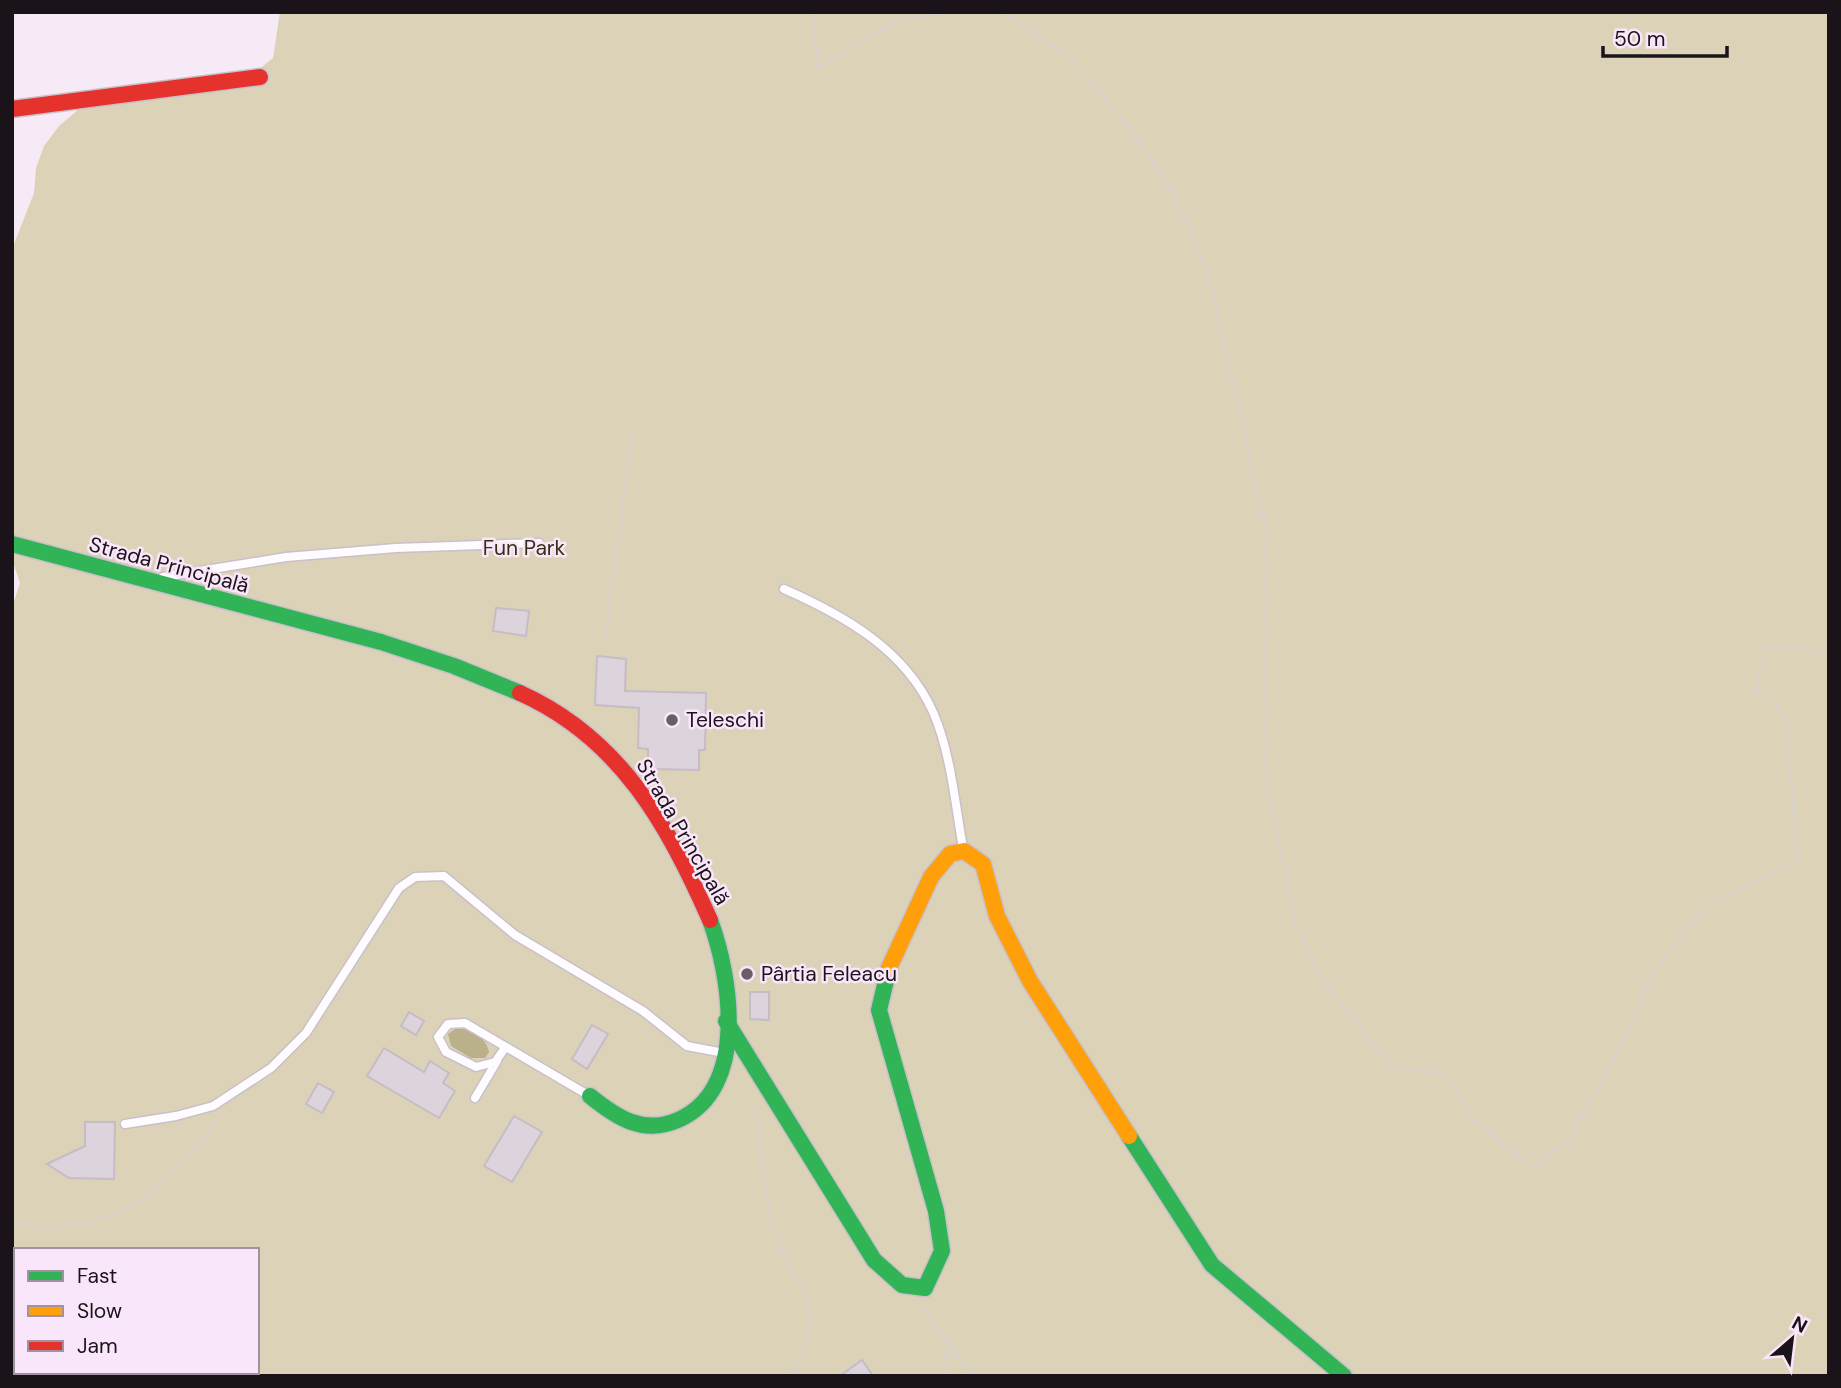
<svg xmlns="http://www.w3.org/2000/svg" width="1841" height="1388" viewBox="0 0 1841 1388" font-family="'DM Sans',sans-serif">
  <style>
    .green { fill: #dcd2b7; fill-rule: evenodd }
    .water { fill: #bab18a }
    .building { fill: #dcd3dc; stroke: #c5bcc5; stroke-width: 2 }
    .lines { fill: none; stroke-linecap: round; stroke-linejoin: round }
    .lane-casing { stroke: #c9c0c9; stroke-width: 11 }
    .fast-casing { stroke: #c9c0c9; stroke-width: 19 }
    .slow-casing { stroke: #c9c0c9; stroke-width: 19 }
    .jam-casing { stroke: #c9c0c9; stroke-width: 19 }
    .path { stroke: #d5d1d5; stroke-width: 2.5; stroke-dasharray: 5 3.5; stroke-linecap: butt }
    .lane { stroke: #fefcfe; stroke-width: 8 }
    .fast { stroke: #30b455; stroke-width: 16 }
    .slow { stroke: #ff9f0a; stroke-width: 16 }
    .jam { stroke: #e5322d; stroke-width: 16 }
    .poi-dot { fill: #675e67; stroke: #fae6fa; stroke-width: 2.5 }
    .labels { text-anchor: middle; stroke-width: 5; stroke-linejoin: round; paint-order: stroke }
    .park-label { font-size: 21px; fill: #343014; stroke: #fae6fa }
    .street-label { font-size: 21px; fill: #1a131a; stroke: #fae6fa }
    .poi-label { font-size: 21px; fill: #1a131a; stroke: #fae6fa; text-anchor: start }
  </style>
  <rect width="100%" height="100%" fill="#f6eaf6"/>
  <path class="green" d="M 280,12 L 1829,12 L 1829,1376 L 12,1376 L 12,608 L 20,583 L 12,559 L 12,249 L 34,193 L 36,168 L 44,146 L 59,126 L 78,110 L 253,74 L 273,58 ZM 16,1250 L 257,1250 L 257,1372 L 16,1372 Z"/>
  <path class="water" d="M 456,1028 C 471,1029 486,1037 489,1052 L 485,1058 L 471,1058 L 451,1046 L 448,1034 Z"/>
  <g class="building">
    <polygon points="496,608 529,611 526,636 493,631"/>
    <polygon points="597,656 626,659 625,691 706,693 705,750 699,750 699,770 648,769 648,749 638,748 639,708 595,705"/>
    <polygon points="750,992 769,992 769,1020 750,1019"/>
    <polygon points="409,1012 424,1021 416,1035 401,1026"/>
    <polygon points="592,1025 608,1034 587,1069 572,1059"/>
    <polygon points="384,1048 424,1072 430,1061 449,1073 443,1083 455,1091 439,1118 367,1076"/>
    <polygon points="318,1083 334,1092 322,1113 306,1104"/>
    <polygon points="514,1116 542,1132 512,1182 484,1166"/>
    <polygon points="85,1122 115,1122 114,1179 69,1178 47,1164 85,1146"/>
    <polygon points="862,1360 873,1376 840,1376"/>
  </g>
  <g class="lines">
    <defs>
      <g id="lane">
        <polyline points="163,577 286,557 396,548 539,543"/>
        <path d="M 784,589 C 843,615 905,649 933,712 C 951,753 955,804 963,848"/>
        <polyline points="505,1048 495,1062 476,1067 446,1052 438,1037 448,1024 465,1023 588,1095"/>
        <polyline points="475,1098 497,1061"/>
        <polyline points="125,1124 176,1116 213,1106 271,1068 306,1033 399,888 415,877 444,876 515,935 643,1011 687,1046 724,1053"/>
      </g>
      <g id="fast">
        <polyline points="12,544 381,642 454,666 520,693"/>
        <polyline points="726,1021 874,1260 902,1285 925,1288 942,1251 936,1211 879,1010 889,968"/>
        <path d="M 590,1096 C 617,1118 643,1135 678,1120 C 749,1089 731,977 710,920"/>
        <polyline points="1129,1136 1212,1265 1344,1376"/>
      </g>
      <polyline id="slow" points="889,968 931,877 950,854 964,851 983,864 997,916 1030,981 1129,1136"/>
      <g id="jam">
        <polyline points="12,109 260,77"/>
        <path d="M 520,693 C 620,738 667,823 710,920"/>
      </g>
    </defs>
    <use href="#lane" class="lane-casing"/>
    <use href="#fast" class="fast-casing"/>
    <use href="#slow" class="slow-casing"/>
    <use href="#jam" class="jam-casing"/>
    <g class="path">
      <polyline points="812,12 818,68 895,21 945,12"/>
      <polyline points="1000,12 1068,56 1121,118 1168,183 1207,270 1266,528 1266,782 1296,924 1324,982 1392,1068 1443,1073 1479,1125 1535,1168 1568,1140 1603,1079 1658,966 1708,902 1798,863 1785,714 1755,686 1768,645 1829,653"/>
      <polyline points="605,641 632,434"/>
      <polyline points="754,1106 769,1209 784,1255 809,1303 810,1333 790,1376"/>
      <path d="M 12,1224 C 106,1238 166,1194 216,1119"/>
      <polyline points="922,1307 972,1376"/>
      <polyline points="946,1376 948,1348"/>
    </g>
    <use href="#lane" class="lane"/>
    <use href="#fast" class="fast"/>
    <use href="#slow" class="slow"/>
    <use href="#jam" class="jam"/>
  </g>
  <g class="poi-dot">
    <circle cx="672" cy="720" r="7"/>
    <circle cx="747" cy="974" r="7"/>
  </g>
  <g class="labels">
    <g class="park-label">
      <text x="524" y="555">Fun Park</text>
    </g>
    <g class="street-label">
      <text transform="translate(169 565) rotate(15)" y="7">Strada Principală</text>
      <text transform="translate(683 832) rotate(60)" y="7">Strada Principală</text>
    </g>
    <g class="poi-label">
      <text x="686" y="727">Teleschi</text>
      <text x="761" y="981">Pârtia Feleacu</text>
    </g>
  </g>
  <rect width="1841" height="1388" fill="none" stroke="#1a131a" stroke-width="28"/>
  <rect x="14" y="1248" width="245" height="126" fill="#fae6fa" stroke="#a092a0" stroke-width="2"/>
  <rect x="28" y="1271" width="35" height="10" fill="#30b455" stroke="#a092a0" stroke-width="2"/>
  <text x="77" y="1283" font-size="21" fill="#1a131a">Fast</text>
  <rect x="28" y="1306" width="35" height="10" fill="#ff9f0a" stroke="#a092a0" stroke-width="2"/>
  <text x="77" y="1318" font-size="21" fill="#1a131a">Slow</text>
  <rect x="28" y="1341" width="35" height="10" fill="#e5322d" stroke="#a092a0" stroke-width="2"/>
  <text x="77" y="1353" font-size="21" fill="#1a131a">Jam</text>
  <g transform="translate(1792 1339) rotate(28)" stroke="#fae6fa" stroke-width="5" paint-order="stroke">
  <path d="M0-5L12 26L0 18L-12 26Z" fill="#1a131a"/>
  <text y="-10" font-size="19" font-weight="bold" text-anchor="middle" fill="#1a131a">N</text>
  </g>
  <path d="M1603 46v10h124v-10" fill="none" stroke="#1a131a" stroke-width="3.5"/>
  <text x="1614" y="46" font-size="21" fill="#1a131a" stroke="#fae6fa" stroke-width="5" paint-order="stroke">50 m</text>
</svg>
